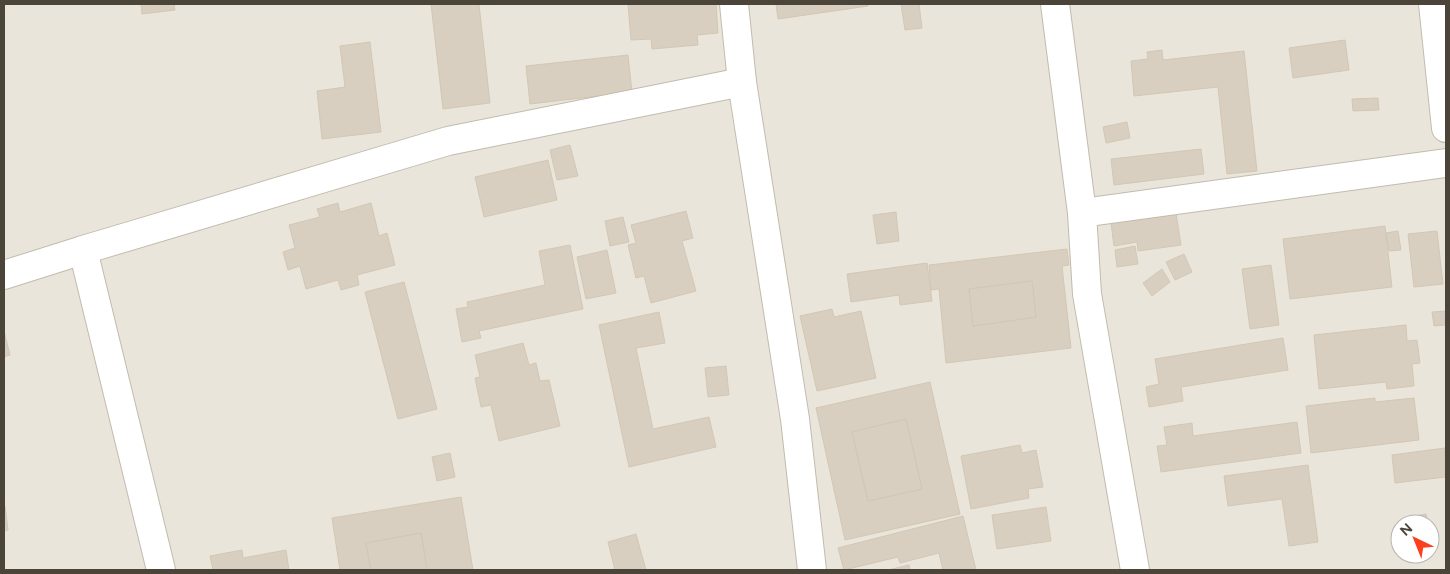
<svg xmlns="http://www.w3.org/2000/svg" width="1450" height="574" viewBox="0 0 1450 574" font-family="Figtree,sans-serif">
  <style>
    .residential { fill: #eae5da; fill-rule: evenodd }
    .building { fill: #d8cfc1; stroke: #d3c7b4; fill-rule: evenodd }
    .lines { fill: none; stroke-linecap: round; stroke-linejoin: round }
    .street-casing { stroke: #c2bbae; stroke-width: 30 }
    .street { stroke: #fff; stroke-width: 28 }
  </style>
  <rect width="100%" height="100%" fill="#f6f3ec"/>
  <path class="residential" d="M 4,4 L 1446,4 L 1446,570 L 4,570 ZM 1400,524 L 1430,524 L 1430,554 L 1400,554 Z"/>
  <g class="building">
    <polygon points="141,4 174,4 175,10 142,14"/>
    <polygon points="431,4 479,4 490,103 443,109"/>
    <polygon points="628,4 716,4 718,33 697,35 698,45 652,49 651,39 631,40"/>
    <polygon points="776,4 868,4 868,6 778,19"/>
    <polygon points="901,4 919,4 922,28 905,30"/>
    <polygon points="1345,40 1349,70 1293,78 1289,48"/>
    <polygon points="370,42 381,132 322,139 317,91 345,87 340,46"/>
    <polygon points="1162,50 1163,60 1244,51 1257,171 1227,174 1218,87 1134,96 1131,61 1148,59 1147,52"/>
    <polygon points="628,55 632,92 530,104 526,66"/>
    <polygon points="1378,98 1379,110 1353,111 1352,99"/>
    <polygon points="1127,122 1130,138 1106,143 1103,127"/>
    <polygon points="570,145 578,176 557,180 550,150"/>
    <polygon points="1201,149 1204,174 1114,185 1111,159"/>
    <polygon points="548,160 557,200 484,217 475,177"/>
    <polygon points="338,203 340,212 371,203 379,236 387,233 395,265 357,275 359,285 341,290 338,280 306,289 300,266 288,270 283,252 295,248 289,225 320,217 317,209"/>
    <polygon points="686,211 693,238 682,241 696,291 651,303 644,276 636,278 628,245 636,243 631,225"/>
    <polygon points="896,212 899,241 877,244 873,215"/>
    <polygon points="1176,213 1181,245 1138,251 1137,242 1114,246 1111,223"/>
    <polygon points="623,217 629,242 610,246 605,221"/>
    <polygon points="1385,226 1392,287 1290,299 1283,239"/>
    <polygon points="1398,231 1401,250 1389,251 1386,233"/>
    <polygon points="1437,231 1443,284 1414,287 1408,234"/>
    <polygon points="570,245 583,309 479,331 481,338 462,342 456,309 468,307 467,302 545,285 539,251"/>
    <polygon points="1135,246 1138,264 1117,267 1115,250"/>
    <path d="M 1067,249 L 1069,265 L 1062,266 L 1071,348 L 946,363 L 939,289 L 931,290 L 929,265 ZM 1032,281 L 1036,317 L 973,326 L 969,289 Z"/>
    <polygon points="607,250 616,293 586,299 577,257"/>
    <polygon points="1184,254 1192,272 1175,280 1166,262"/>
    <polygon points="927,263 932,301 900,305 899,295 851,302 847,274"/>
    <polygon points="1271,265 1279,325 1250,329 1242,269"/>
    <polygon points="1162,269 1170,282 1152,296 1143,283"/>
    <polygon points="1032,281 1036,317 973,326 969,289"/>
    <polygon points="404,282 437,409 398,419 365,292"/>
    <polygon points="832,309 834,317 861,311 876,378 817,391 800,316"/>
    <polygon points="1446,311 1446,325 1434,326 1432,312"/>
    <polygon points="659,312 665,343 636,348 653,429 709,417 716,447 629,467 599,325"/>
    <polygon points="1406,325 1407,341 1417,340 1420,363 1412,364 1414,386 1387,389 1386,382 1319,389 1314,335"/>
    <polygon points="4,331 10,355 4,357"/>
    <polygon points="1283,338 1288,370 1181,387 1183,401 1149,407 1146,387 1159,384 1155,359"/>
    <polygon points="523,343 529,365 536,363 540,381 549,380 560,426 499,441 491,405 481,407 475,378 480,377 475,355"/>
    <polygon points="726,366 729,395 708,397 705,368"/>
    <path d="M 930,382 L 960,514 L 845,540 L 816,408 ZM 906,419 L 922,489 L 868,501 L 852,432 Z"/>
    <polygon points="1375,398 1375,402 1414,398 1419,440 1311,453 1306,406"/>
    <polygon points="906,419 922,489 868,501 852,432"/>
    <polygon points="1297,422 1301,453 1161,472 1157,446 1167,445 1164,427 1192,423 1193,436"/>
    <polygon points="1020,445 1022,453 1036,450 1043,487 1028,489 1029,498 971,509 961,456"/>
    <polygon points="1445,448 1446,477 1395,483 1392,455"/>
    <polygon points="450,453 455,477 437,481 432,457"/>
    <polygon points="1308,465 1318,542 1289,546 1282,499 1228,506 1224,476"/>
    <polygon points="461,497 473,570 427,570 421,533 366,543 371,570 340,570 332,518"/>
    <polygon points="4,506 5,506 8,530 4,531"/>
    <polygon points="1046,507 1051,541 997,549 992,515"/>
    <polygon points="1426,514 1428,524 1410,524 1409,517"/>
    <polygon points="963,516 976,570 943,570 939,553 900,563 898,557 844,570 838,548"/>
    <polygon points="421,533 427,570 371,570 366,543"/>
    <polygon points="636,534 646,570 615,570 608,542"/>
    <polygon points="242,550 243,558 286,550 289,570 213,570 210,556"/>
    <polygon points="909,565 910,570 888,570"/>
  </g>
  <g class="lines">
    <defs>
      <g id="street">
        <polyline points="734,4 742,82 795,419 812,570"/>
        <polyline points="1055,4 1082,213 1087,294 1135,570"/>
        <polyline points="1433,4 1446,128"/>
        <polyline points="1082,213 1446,163"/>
        <polyline points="4,275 83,250"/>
        <polyline points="161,570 83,250 448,141 742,82"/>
      </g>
    </defs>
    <use href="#street" class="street-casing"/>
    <use href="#street" class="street"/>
  </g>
  <rect width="1450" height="574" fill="none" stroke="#4b4439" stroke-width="10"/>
  <g transform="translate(1415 539) rotate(317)"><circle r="24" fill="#ffffff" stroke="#b7b4b0"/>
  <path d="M0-4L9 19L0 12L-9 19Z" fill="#fc3f1d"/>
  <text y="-8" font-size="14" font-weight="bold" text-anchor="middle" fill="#4b4439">N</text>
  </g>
</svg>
